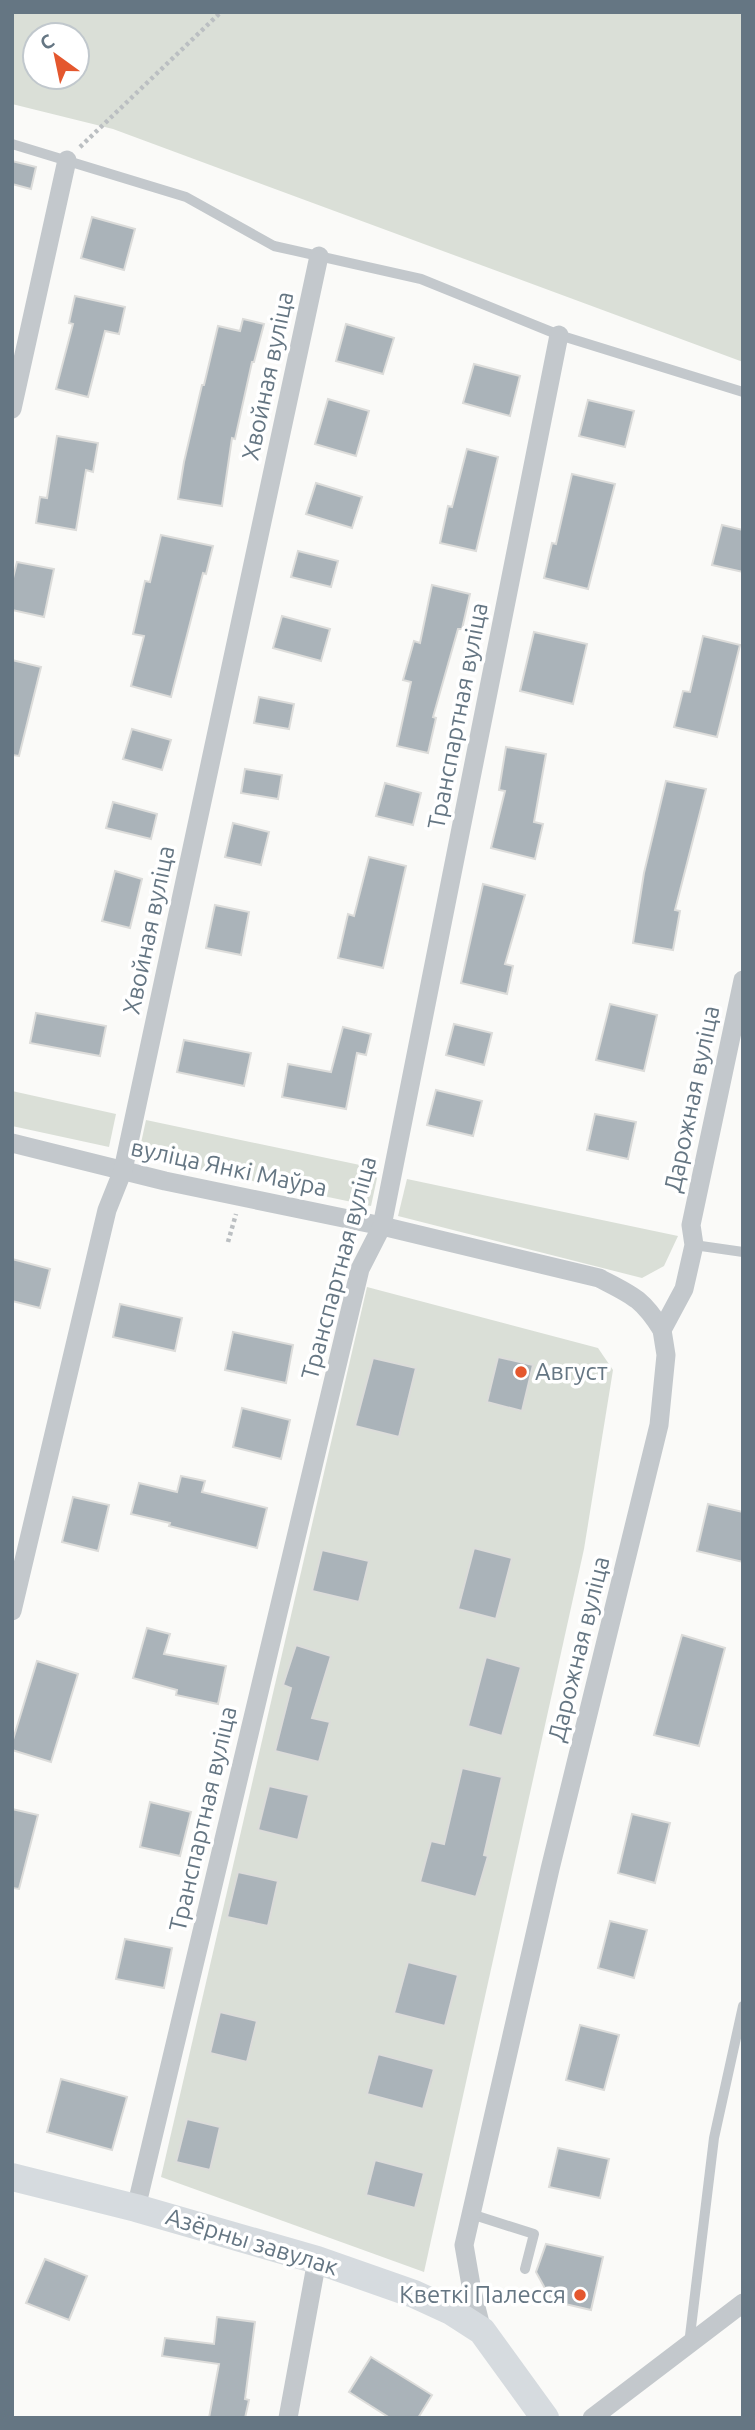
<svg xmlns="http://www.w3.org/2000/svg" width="755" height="2430" viewBox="0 0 755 2430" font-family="Ubuntu,sans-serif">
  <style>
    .green { fill: #dadfd7; fill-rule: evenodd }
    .building { fill: #aab3b9; stroke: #dcdcda; stroke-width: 2 }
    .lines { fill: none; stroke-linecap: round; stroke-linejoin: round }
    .path { stroke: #bbbfc2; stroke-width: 4.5; stroke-dasharray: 3.5 3.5; stroke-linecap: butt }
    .lane { stroke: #c3c8cc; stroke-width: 10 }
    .street { stroke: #c3c8cc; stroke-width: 19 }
    .secondary { stroke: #d6dbdf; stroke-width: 28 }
    .poi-dot { fill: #e4572e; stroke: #fff; stroke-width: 2.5 }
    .labels { text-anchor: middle; stroke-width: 7; stroke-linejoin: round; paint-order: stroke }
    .street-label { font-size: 24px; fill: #657683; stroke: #fff }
    .poi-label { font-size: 24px; fill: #657683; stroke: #fff; text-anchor: start }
  </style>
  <rect width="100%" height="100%" fill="#fafaf8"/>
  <g class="green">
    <path d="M 12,12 L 743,12 L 743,362 L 113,129 L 12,104 ZM 35,35 L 77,35 L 77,77 L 35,77 Z"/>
    <polygon points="12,1091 116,1114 109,1147 12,1126"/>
    <polygon points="146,1120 379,1169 371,1206 138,1157"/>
    <polygon points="407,1179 678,1236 664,1266 642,1278 398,1216"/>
    <polygon points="367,1287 598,1348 613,1370 584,1549 424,2272 161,2177"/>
  </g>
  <g class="building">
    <polygon points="12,161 36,167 31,189 12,184"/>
    <polygon points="92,217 135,229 124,270 81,258"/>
    <polygon points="75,296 125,307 119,334 105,331 88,397 56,389 73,324 69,323"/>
    <polygon points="243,319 264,324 254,362 252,362 235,439 232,438 222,506 178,499 184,462 202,385 204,385 218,326 240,331"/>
    <polygon points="346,324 394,338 383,374 336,361"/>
    <polygon points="474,364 520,376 510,416 463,403"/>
    <polygon points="328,399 369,411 356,456 315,444"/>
    <polygon points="588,400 634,411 625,447 579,436"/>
    <polygon points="57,436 98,443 93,472 86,470 76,530 36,523 40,497 47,498"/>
    <polygon points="467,449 498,457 476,551 440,543 448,506 452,507"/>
    <polygon points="572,474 615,484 588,589 544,578 552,543 556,544"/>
    <polygon points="316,483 362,497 352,528 306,514"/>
    <polygon points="722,525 743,530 743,572 712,565"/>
    <polygon points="161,535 213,546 206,574 203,573 171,697 131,686 144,636 133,634 145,581 150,582"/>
    <polygon points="298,551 338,561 331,587 291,577"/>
    <polygon points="17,562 54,569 44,617 12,610 12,582"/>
    <polygon points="432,585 470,594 462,629 458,629 433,717 436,718 428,753 397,746 411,682 403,680 414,641 420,643"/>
    <polygon points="282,616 330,629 321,661 273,648"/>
    <polygon points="534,632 587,644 573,704 520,691"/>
    <polygon points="703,636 740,645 717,737 674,727 683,691 690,692"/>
    <polygon points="12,660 41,667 19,756 12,755"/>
    <polygon points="259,697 294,704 289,729 254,723"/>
    <polygon points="132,729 171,740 162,770 123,759"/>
    <polygon points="506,747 546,754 534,822 543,824 535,859 491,848 505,791 499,790"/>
    <polygon points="245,769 282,775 278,799 241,793"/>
    <polygon points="666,781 706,789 675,910 680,911 673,950 633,943 644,873"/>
    <polygon points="385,783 421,793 413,825 376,816"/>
    <polygon points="113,802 157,814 151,839 106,828"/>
    <polygon points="233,823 269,832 261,865 225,857"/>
    <polygon points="369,857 406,866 383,968 338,958 348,914 354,916"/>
    <polygon points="115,871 142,879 130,928 102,921"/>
    <polygon points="483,884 525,895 505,964 513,966 507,994 461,983"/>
    <polygon points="215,905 249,912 241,955 206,948"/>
    <polygon points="610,1004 657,1015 644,1071 596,1060"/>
    <polygon points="36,1013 106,1026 100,1056 30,1043"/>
    <polygon points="454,1024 492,1033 484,1065 446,1055"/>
    <polygon points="343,1027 371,1034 366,1055 357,1053 346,1109 282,1097 288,1064 331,1072"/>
    <polygon points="184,1040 251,1053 244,1086 177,1072"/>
    <polygon points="436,1090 482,1101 473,1136 427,1125"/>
    <polygon points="595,1114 636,1122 628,1159 587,1150"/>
    <polygon points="12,1259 50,1269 40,1308 12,1301"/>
    <polygon points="120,1304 182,1318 175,1351 113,1337"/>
    <polygon points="233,1332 293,1345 286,1383 225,1370"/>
    <polygon points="498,1357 533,1365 522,1411 487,1402"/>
    <polygon points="373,1358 416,1368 399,1437 355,1426"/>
    <polygon points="242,1408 290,1420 281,1459 233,1447"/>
    <polygon points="181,1476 205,1481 202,1492 267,1508 257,1548 169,1526 170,1523 131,1514 139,1483 177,1492"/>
    <polygon points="73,1497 109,1505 98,1551 62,1542"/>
    <polygon points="708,1504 743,1512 743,1562 697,1551"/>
    <polygon points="474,1548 512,1558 496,1619 458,1609"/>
    <polygon points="322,1550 369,1561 359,1602 312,1591"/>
    <polygon points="147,1628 170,1634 164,1654 226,1666 218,1704 176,1695 177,1690 133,1678"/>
    <polygon points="682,1635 725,1648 699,1746 654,1735"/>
    <polygon points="296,1645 331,1656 312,1718 330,1722 319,1762 275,1751 291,1688 283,1685"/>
    <polygon points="486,1657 521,1667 502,1736 468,1726"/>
    <polygon points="37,1661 78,1674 51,1762 12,1750 12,1743"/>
    <polygon points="462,1768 502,1777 484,1855 488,1856 476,1897 420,1882 431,1841 444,1844"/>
    <polygon points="269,1786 309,1795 298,1840 258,1830"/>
    <polygon points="150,1802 191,1812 180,1856 140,1847"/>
    <polygon points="12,1809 38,1815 19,1889 12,1888"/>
    <polygon points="632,1814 670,1823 655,1883 618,1873"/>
    <polygon points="238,1872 278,1881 268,1926 227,1917"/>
    <polygon points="610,1921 647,1930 634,1978 598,1968"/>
    <polygon points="125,1939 172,1948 164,1988 116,1979"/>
    <polygon points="408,1962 458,1975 445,2026 394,2013"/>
    <polygon points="220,2012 257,2021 247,2062 210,2053"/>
    <polygon points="580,2025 619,2035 604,2090 566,2080"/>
    <polygon points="378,2054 434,2069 423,2109 367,2094"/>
    <polygon points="61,2079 127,2097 112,2150 47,2132"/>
    <polygon points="187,2119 220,2127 210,2170 176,2162"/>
    <polygon points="558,2148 609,2159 600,2198 549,2187"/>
    <polygon points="375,2160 424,2173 415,2208 366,2195"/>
    <polygon points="546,2244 603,2257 591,2310 552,2301 536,2272"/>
    <polygon points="45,2259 87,2276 69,2320 26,2303"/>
    <polygon points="217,2317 255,2322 245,2399 249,2400 245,2418 209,2418 219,2364 162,2356 165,2338 214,2344"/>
    <polygon points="371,2357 432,2395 418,2418 390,2418 349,2392"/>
  </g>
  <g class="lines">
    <g class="path">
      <polyline points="80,147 221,12"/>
      <polyline points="228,1242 236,1214"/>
    </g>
    <g class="lane">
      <polyline points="12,144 186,197 274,246 421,279 559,335 743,392"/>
      <polyline points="694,1245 743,1252"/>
      <polyline points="471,2214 534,2234 525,2269"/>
      <polyline points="689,2344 714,2138 743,2006"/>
    </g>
    <g class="street">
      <polyline points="12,409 67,160"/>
      <path d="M 12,1143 L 165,1181 L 382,1226 L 599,1278 C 632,1295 642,1298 662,1330"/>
      <polyline points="12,1611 107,1210 123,1170 319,256"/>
      <polyline points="136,2208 360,1269 382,1226 559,335"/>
      <polyline points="482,2331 472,2291 464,2245 550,1869 659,1425 666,1355 662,1330 684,1289 694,1245 691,1225 743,980"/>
      <polyline points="288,2418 317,2260"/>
      <polyline points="592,2418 743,2303"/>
    </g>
    <polyline class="secondary" points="12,2177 136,2208 317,2260 414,2294 451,2311 482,2331 545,2418"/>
  </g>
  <g class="poi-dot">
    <circle cx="521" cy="1372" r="7"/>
    <circle cx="580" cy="2295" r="7"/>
  </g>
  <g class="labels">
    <g class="street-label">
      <text transform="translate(268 376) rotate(-78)" y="8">Хвойная вуліца</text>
      <text transform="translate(458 716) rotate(-79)" y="8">Транспартная вуліца</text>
      <text transform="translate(149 930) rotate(-78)" y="8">Хвойная вуліца</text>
      <text transform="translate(692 1099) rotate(-78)" y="8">Дарожная вуліца</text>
      <text transform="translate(229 1168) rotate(12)" y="8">вуліца Янкі Маўра</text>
      <text transform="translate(339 1268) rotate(-75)" y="8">Транспартная вуліца</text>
      <text transform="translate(579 1649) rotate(-76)" y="8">Дарожная вуліца</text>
      <text transform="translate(203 1819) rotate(-77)" y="8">Транспартная вуліца</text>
      <text transform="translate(252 2242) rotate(17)" y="8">Азёрны завулак</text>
    </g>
    <g class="poi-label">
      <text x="535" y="1380">Август</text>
      <text x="566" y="2303" text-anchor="end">Кветкі Палесся</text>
    </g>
  </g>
  <rect width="755" height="2430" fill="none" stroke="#657683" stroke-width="28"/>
  <g transform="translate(56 56) rotate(327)"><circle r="33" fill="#ffffff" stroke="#c1c8cd" stroke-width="2"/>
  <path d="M0-5L12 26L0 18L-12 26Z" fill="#e4572e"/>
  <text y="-10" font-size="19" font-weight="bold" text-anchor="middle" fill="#657683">С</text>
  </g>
</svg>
